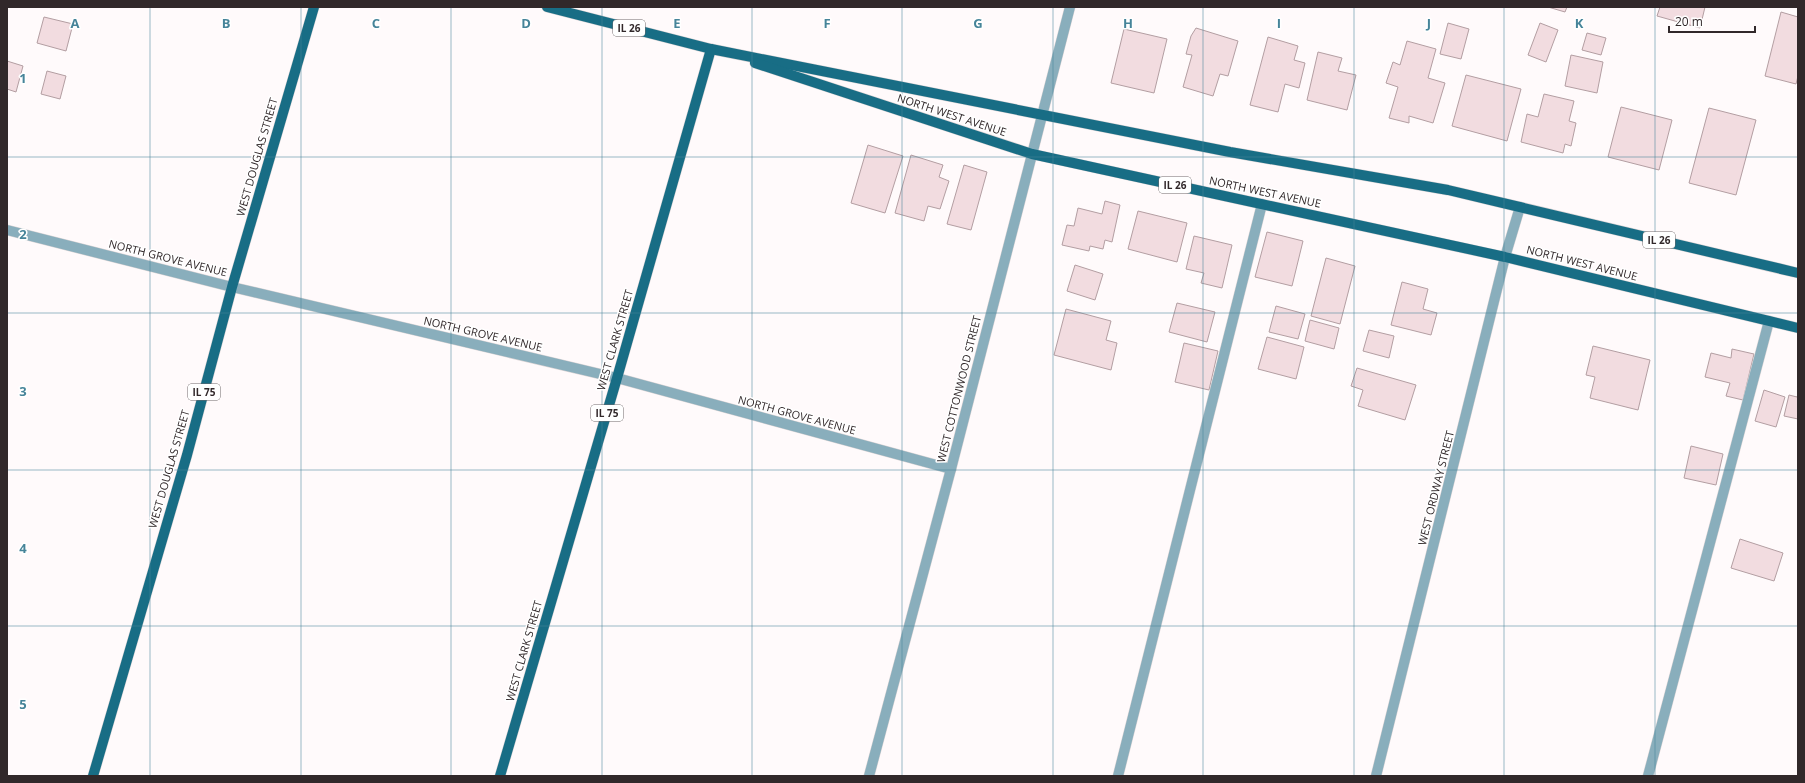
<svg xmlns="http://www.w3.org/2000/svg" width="1805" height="783" viewBox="0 0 1805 783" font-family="'Open Sans',sans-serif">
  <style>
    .building { fill: #f2dce0; stroke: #b39ea2 }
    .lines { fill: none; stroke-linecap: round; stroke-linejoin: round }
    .lane-casing { stroke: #dad4d5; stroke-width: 11 }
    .street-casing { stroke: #dad4d5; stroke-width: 11 }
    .primary-casing { stroke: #dad4d5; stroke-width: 11 }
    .lane { stroke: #89aebc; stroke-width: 10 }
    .street { stroke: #89aebc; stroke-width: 10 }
    .primary { stroke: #186d85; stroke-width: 10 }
    .grid { fill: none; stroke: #468499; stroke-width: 1; stroke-opacity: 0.55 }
    .labels { text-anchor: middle; stroke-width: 3; stroke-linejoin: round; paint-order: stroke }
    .shield { fill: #fff; stroke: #6f686a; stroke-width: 1 }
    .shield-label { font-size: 10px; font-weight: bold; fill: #31282a }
    .street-label { font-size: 11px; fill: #31282a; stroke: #fff }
    .grid-label { font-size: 13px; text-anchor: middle; font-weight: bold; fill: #468499; stroke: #fff; stroke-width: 3; stroke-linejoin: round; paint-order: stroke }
  </style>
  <rect width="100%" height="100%" fill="#fffafb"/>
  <g class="building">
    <polygon points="1548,7 1567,7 1565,12"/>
    <polygon points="1660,7 1705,7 1700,28 1657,16"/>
    <polygon points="1781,12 1798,17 1798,76 1796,84 1765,76"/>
    <polygon points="44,17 73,24 66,51 37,43"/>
    <polygon points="1448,23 1469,29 1461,59 1440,54"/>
    <polygon points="1540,23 1558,30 1546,62 1528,55"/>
    <polygon points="1196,28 1238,41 1228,76 1220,74 1213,96 1183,87 1192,55 1186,54 1191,36"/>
    <polygon points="1124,29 1167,39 1154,93 1111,83"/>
    <polygon points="1587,33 1606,38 1601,55 1582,50"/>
    <polygon points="1268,37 1298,46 1294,60 1305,63 1299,88 1285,84 1278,112 1250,105"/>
    <polygon points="1407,41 1436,49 1428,78 1445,83 1433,123 1409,116 1409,123 1389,118 1398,87 1386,83 1393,62 1400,65"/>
    <polygon points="1318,52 1342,58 1338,71 1356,75 1347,110 1307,100"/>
    <polygon points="1571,55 1603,62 1597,93 1565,86"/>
    <polygon points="7,61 23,66 16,92 7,89"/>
    <polygon points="47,71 66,76 60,99 41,94"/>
    <polygon points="1466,75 1521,89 1507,141 1452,126"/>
    <polygon points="1544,94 1574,101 1569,121 1576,123 1571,146 1565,144 1563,153 1521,142 1527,114 1538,117"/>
    <polygon points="1621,107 1672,120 1659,170 1608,157"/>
    <polygon points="1709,108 1756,120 1736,195 1689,183"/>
    <polygon points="868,145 903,156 885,213 851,203"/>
    <polygon points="911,155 943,165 939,177 949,181 940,209 928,206 924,221 895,213"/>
    <polygon points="964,165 987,172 971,230 947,224"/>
    <polygon points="1105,201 1120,205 1112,242 1105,240 1103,249 1090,246 1089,251 1062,245 1067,225 1074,226 1078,208 1102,214"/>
    <polygon points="1138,211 1187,223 1177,262 1128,249"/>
    <polygon points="1267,232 1303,241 1292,286 1255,277"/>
    <polygon points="1194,236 1232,245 1222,288 1201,283 1204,273 1186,269"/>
    <polygon points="1326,258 1355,266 1340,324 1311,316"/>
    <polygon points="1075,265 1103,274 1095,300 1067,291"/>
    <polygon points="1402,282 1428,289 1423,309 1437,313 1431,335 1391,325"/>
    <polygon points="1177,303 1215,312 1207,342 1169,332"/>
    <polygon points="1276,306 1305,314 1298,339 1269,332"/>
    <polygon points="1066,309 1111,321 1106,340 1117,343 1111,370 1054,355"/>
    <polygon points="1310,320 1339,328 1334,349 1305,341"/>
    <polygon points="1369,330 1394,336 1389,358 1363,351"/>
    <polygon points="1267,337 1304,347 1296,379 1258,369"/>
    <polygon points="1184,343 1218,351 1209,390 1175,382"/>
    <polygon points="1593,346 1650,360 1638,410 1590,398 1595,377 1586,375"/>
    <polygon points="1732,349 1754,354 1743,400 1726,396 1730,383 1705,377 1711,353 1731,358"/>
    <polygon points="1357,368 1416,385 1405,420 1358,406 1363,390 1351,386"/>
    <polygon points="1764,390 1785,397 1776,427 1755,421"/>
    <polygon points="1798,394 1798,419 1784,416 1789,395 1797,397"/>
    <polygon points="1691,446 1723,454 1716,485 1684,478"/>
    <polygon points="1740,539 1783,553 1774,581 1731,568"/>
  </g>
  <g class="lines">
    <defs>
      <g id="lane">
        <polyline points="1118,776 1262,204"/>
        <polyline points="1648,776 1769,321"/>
      </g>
      <g id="street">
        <polyline points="7,230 232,287 617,378 951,469"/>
        <polyline points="869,776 951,469 1070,7"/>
        <polyline points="1376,776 1505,257 1520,207"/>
      </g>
      <g id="primary">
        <polyline points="547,7 711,49 1230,152 1448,190 1798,273"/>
        <polyline points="755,63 1032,154 1505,257 1798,328"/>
        <polyline points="93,776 187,455 232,287 314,7"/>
        <polyline points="500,776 617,378 711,49"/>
      </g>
    </defs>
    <use href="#lane" class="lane-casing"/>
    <use href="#street" class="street-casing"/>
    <use href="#primary" class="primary-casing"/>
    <use href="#lane" class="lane"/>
    <use href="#street" class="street"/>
    <use href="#primary" class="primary"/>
  </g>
  <path class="grid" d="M 150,7 L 150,776M 301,7 L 301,776M 451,7 L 451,776M 602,7 L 602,776M 752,7 L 752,776M 902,7 L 902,776M 1053,7 L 1053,776M 1203,7 L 1203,776M 1354,7 L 1354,776M 1504,7 L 1504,776M 1655,7 L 1655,776M 7,157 L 1798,157M 7,313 L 1798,313M 7,470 L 1798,470M 7,626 L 1798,626"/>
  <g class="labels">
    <g class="shield">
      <rect x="613" y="20" width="32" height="16" rx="3"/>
      <rect x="1159" y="177" width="32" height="16" rx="3"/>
      <rect x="1643" y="232" width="32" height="16" rx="3"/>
      <rect x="188" y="384" width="32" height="16" rx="3"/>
      <rect x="591" y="405" width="32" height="16" rx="3"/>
    </g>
    <g class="shield-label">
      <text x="629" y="32">IL 26</text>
      <text x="1175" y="189">IL 26</text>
      <text x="1659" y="244">IL 26</text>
      <text x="204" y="396">IL 75</text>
      <text x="607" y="417">IL 75</text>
    </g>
    <g class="street-label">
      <text transform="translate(952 115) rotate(18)" y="4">NORTH WEST AVENUE</text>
      <text transform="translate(257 157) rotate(-74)" y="4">WEST DOUGLAS STREET</text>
      <text transform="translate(1265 192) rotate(12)" y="4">NORTH WEST AVENUE</text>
      <text transform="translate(168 258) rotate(14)" y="4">NORTH GROVE AVENUE</text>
      <text transform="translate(1582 263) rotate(14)" y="4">NORTH WEST AVENUE</text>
      <text transform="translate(483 334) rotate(13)" y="4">NORTH GROVE AVENUE</text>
      <text transform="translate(615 340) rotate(-74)" y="4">WEST CLARK STREET</text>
      <text transform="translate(959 389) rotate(-76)" y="4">WEST COTTONWOOD STREET</text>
      <text transform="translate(797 415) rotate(15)" y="4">NORTH GROVE AVENUE</text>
      <text transform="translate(169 469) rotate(-74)" y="4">WEST DOUGLAS STREET</text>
      <text transform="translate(1436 488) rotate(-76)" y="4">WEST ORDWAY STREET</text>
      <text transform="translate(524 651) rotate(-74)" y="4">WEST CLARK STREET</text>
    </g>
  </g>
  <g class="grid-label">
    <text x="75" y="28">A</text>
    <text x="226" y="28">B</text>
    <text x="376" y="28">C</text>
    <text x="526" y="28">D</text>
    <text x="677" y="28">E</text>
    <text x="827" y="28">F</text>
    <text x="978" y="28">G</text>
    <text x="1128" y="28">H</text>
    <text x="1279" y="28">I</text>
    <text x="1429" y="28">J</text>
    <text x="1579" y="28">K</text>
    <text x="23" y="83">1</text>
    <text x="23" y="239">2</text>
    <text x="23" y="396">3</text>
    <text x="23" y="553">4</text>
    <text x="23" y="709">5</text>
  </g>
  <rect width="1805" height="783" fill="none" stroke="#31282a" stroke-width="16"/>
  <path d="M1669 26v6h86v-6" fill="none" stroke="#31282a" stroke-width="2"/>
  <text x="1675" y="26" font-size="12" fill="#31282a" stroke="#ffffff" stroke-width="3" paint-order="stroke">20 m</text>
</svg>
